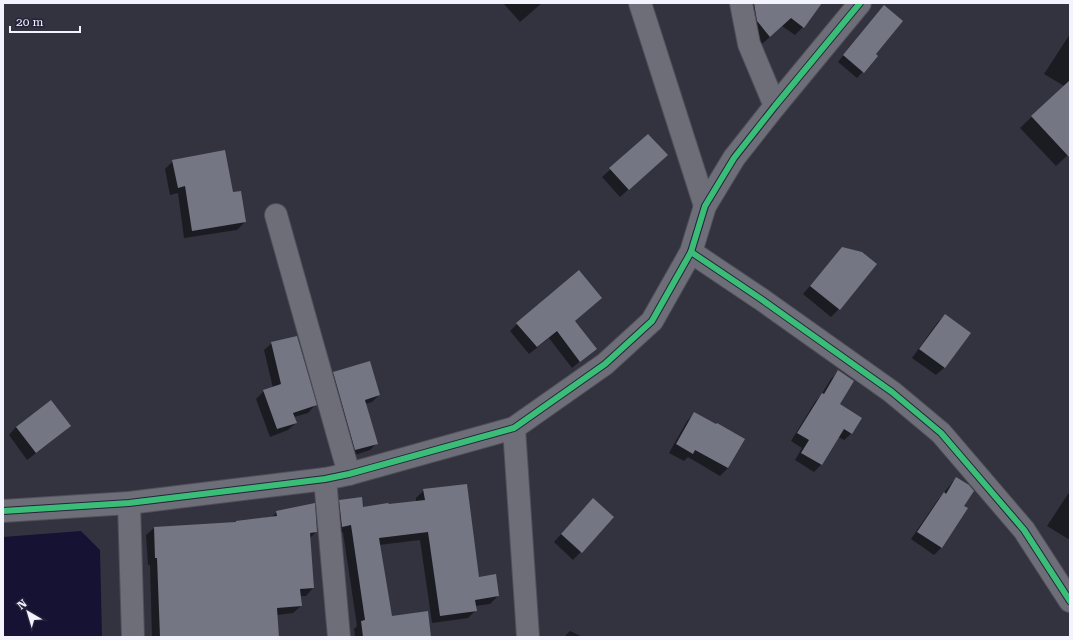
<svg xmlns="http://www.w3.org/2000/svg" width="1073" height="640" viewBox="0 0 1073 640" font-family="'Roboto Serif',serif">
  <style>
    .water { fill: #161234 }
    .shadow { fill: #0007 }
    .building { fill: #757684 }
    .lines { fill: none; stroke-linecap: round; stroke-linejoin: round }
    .minor-casing { stroke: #504f5a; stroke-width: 24 }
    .minor { stroke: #6d6e78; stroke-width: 22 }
    .cycleway-casing { stroke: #24233c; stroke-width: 8 }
    .cycleway { stroke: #3abd76; stroke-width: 6 }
  </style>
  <rect width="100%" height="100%" fill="#333340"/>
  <polygon class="water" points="81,531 100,550 102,637 3,637 3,537"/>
  <g class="shadow">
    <polygon points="503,3 542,3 520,22"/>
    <polygon points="742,3 821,3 803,27 795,35 782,26 762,44 750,29"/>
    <polygon points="878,13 874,54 877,56 857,78 838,62"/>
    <polygon points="1070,34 1070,153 1056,166 1020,128 1064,86 1044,74"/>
    <polygon points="648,135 658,163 620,197 602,177"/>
    <polygon points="173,161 232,193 245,222 237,230 184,238 178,193 170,195 165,169"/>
    <polygon points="842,248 839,309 831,317 803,294"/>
    <polygon points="601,298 574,322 595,349 572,368 549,338 529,354 510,331 517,324"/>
    <polygon points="945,315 970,333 944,368 936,375 912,358 937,323"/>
    <polygon points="272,343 315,405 308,413 294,417 296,423 288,430 270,437 256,399 264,391 273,388 264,350"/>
    <polygon points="838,372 838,404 852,433 844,440 838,437 821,465 814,472 795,460 802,448 791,441 815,402 821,395 831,379"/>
    <polygon points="334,373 379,395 372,402 365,404 377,443 370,450 349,457 327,379"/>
    <polygon points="694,414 744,439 728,468 720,476 688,457 684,461 669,453 687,421"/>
    <polygon points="70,426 62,433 27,460 9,435 16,427"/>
    <polygon points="956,478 963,506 967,509 941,548 934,555 911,539 937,501"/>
    <polygon points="424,490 478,578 498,596 490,604 475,606 476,610 468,618 432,623 420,540 379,545 391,617 430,637 355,637 354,629 357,626 343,532 334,534 332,509 340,501 363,508 416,502 416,498"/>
    <polygon points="1070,491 1070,540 1047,526"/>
    <polygon points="585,507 613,518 573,560 554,542"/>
    <polygon points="277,512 316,532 310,538 313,588 306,596 300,596 301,606 293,613 277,615 278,637 152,637 150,565 148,565 146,535 154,528 235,523 236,522 271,518"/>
    <polygon points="570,631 583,637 564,637"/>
  </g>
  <g class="building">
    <polygon points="754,3 822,3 804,28 791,18 770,37 757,21"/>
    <polygon points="884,5 903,21 876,54 878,56 864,73 843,55"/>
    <polygon points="1070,80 1070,158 1031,116"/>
    <polygon points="648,134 668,155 629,190 609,168"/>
    <polygon points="225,150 233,192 241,191 246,222 192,231 185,186 178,188 172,160"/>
    <polygon points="842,247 862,252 877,264 840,310 810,286"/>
    <polygon points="579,270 602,298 575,321 597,349 580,362 557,331 537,347 516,323"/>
    <polygon points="945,314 971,333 945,368 919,349"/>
    <polygon points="297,336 317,405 293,413 297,423 277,429 263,390 281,384 271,342"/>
    <polygon points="370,361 380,395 365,400 378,444 355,450 333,372"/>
    <polygon points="838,370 854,381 840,404 862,418 852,434 844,429 822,465 801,453 809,440 797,433 822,393 824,394"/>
    <polygon points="51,400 71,426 36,453 16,427"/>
    <polygon points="694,412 716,424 717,423 745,439 728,468 695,450 693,454 676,444"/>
    <polygon points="956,477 969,485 974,491 964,506 968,508 942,548 917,532 944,492 946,494"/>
    <polygon points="467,484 479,577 496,574 499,596 475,600 477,611 440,616 428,532 379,538 392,616 428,611 431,637 363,637 361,621 365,620 351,525 342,527 339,500 362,497 363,507 388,503 389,504 425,500 423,489"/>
    <polygon points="593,498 614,517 582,553 561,534"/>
    <polygon points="315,503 317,532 310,533 314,588 300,589 302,606 277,608 279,637 160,637 157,558 155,558 154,527 236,522 236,521 277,516 276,511"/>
  </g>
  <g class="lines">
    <defs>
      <g id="minor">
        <polyline points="640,3 705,206"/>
        <polyline points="741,3 749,44 775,106"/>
        <polyline points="276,215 349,474"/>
        <polyline points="691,252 761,299 892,392 941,433 1024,530 1070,601"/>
        <polyline points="514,428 528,637"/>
        <polyline points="325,479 339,637"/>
        <polyline points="129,503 133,637"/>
        <polyline points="3,511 129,503 325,479 349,474 514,428 605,364 652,321 691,252 705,206 734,158 775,106 860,3"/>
      </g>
    </defs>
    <use href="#minor" class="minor-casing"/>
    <use href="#minor" class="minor"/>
    <defs>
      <g id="cycleway">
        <polyline points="691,252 761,299 892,392 941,433 1024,530 1070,601"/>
        <polyline points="3,511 129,503 325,479 349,474 514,428 605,364 652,321 691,252 705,206 734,158 775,106 860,3"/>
      </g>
    </defs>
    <use href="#cycleway" class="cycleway-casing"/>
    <use href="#cycleway" class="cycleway"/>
  </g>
  <rect width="1073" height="640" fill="none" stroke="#f2f3fd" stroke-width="8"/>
  <g transform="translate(28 612) rotate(322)" stroke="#24233c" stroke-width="3" paint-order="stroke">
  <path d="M0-3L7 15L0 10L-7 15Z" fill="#f2f3fd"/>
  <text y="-6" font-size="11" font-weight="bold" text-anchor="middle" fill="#f2f3fd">N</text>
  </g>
  <path d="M10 26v6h70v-6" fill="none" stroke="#f2f3fd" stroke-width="2"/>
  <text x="16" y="26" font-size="12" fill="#f2f3fd" stroke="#24233c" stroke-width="3" paint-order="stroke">20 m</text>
</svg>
